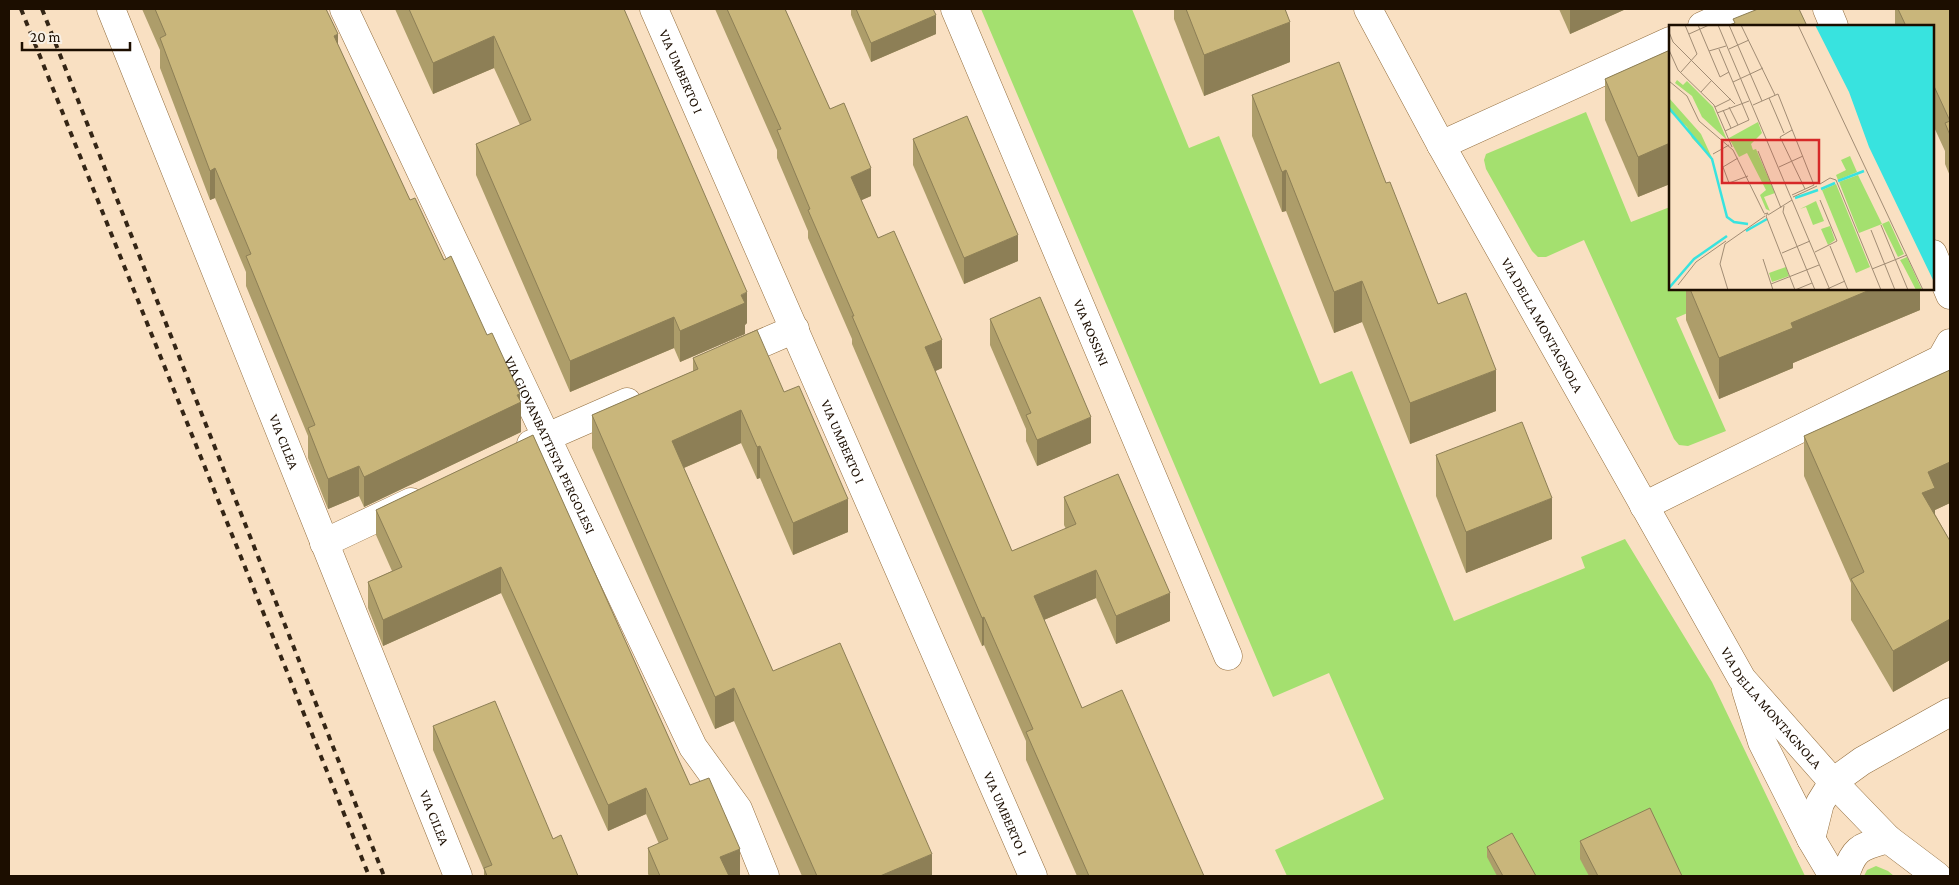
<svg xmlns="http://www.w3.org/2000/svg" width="1959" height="885" viewBox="0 0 1959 885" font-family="'Crimson Pro',serif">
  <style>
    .green { fill: #a4e06f }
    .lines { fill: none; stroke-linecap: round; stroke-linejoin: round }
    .street-casing { stroke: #926d3d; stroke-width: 29 }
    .primary-casing { stroke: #926d3d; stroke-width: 29 }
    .street { stroke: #fff; stroke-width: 28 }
    .primary { stroke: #fff; stroke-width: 28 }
    .rail { stroke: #342515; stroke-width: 4; stroke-dasharray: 6 6; stroke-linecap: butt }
    .wall { fill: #ad9d6a }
    .shaded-wall { fill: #8d7f56 }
    .building { fill: #c9b67b; stroke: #8d7f56 }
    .labels { text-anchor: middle; stroke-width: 4; stroke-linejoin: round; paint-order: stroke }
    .street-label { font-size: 14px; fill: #1c0e00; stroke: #f8f0e6 }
    .inset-river { fill: none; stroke: #38e3df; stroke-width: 2.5 }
    .inset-road { fill: none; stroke: #a18c74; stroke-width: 1 }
    .view { fill: #d62828; fill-opacity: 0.15; stroke: #d62828; stroke-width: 2.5 }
    .inset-edge { fill: none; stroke: #1c0e00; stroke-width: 2.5 }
  </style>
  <rect width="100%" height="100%" fill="#f9e0c2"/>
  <g class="green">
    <polygon points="981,9 1132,9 1189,148 1219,136 1320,384 1352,371 1454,621 1585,568 1581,557 1625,539 1712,682 1805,876 1287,876 1275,850 1384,799 1329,673 1273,697"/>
    <polygon points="1586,112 1631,222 1670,207 1670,289 1743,289 1676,318 1726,431 1688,446 1679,445 1674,439 1584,240 1546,257 1538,257 1532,251 1486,169 1484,160 1486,154"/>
    <polygon points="1876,866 1888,871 1894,876 1864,876 1867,870"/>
  </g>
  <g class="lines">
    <defs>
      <g id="street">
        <path id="s1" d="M 111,9 L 458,876"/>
        <path id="s2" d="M 344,9 L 693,747 L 738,809 L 765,876"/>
        <path id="s3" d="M 955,9 L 1228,656"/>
        <path id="s4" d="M 1368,9 L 1441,145 L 1742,679 L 1833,782 L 1888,839 L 1937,876"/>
        <polyline points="1827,9 1834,26"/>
        <polyline points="1702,26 1740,9"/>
        <polyline points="1441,145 1670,41"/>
        <polyline points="1933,254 1950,295"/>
        <polyline points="728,358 795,329"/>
        <polyline points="531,444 627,402"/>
        <polyline points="1644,506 1941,359 1950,343"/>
        <polyline points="324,543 411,502"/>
        <polyline points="1746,690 1762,742 1811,839 1833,876"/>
        <polyline points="1811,839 1820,803 1833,782 1862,761 1950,712"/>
        <path d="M 1845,876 C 1854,847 1861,847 1888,839"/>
      </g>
      <g id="primary">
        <path id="s5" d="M 654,9 L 1033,876"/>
      </g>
    </defs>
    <use href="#street" class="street-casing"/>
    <use href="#primary" class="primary-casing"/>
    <use href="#street" class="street"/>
    <use href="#primary" class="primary"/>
    <g class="rail">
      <polyline points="21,9 369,876"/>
      <polyline points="42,9 384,876"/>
    </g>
  </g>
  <g class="wall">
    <polygon points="142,9 326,9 338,45 410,200 444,260 487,335 520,400 521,432 364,507 359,496 328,509 308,458 308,436 246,286 246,272 215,198 210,200 160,68 160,50"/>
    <polygon points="395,9 624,9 747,323 745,325 745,334 680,362 674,348 570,392 476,175 476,144 520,125 494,68 433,94"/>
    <polygon points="715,9 785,9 830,109 871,196 861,200 878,238 942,368 935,371 1012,551 1066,529 1064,525 1064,497 1170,621 1116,644 1096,598 1044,620 1082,708 1204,876 1077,876 1026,760 1026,741 984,645 982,646 861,365 852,344 852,339 808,238 808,231 777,158 777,150"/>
    <polygon points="851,9 933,9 936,34 871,62 851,15"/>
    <polygon points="1174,9 1285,9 1290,62 1204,96 1174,19"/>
    <polygon points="1559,9 1626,9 1570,34"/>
    <polygon points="1895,9 1950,9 1950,176 1945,164 1945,151 1933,125 1933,26 1895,26"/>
    <polygon points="1670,50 1670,184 1638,197 1605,120 1605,79"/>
    <polygon points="1252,95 1386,183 1438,304 1496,411 1410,444 1362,322 1334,333 1286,211 1282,212 1252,136"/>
    <polygon points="913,139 1018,261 964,284 913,165"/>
    <polygon points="1686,289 1920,289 1920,310 1793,363 1793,368 1719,399 1686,320"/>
    <polygon points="990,319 1091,443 1037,466 1026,441 1026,429 990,345"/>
    <polygon points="693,358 784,392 848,532 793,555 760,478 757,479 741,443 684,468 773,671 932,876 802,876 734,721 715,729 592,448 592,415 693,371"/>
    <polygon points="1950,370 1950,503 1935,510 1935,514 1950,541 1950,660 1893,692 1851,620 1851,583 1804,476 1804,436"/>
    <polygon points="533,435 690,785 740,875 736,876 649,876 648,874 648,848 659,844 646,814 608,831 501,593 383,646 368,608 368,582 392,571 376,535 376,510"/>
    <polygon points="1436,455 1552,539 1466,573 1436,496"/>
    <polygon points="433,726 553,839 578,876 484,876 484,870 433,750"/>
    <polygon points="1580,841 1682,876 1589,876 1580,859"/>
    <polygon points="1487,847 1536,876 1497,876 1487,857"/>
  </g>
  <g class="shaded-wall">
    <polygon points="1570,9 1626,9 1570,34"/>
    <polygon points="936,15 936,34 871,62 871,43"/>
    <polygon points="1290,22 1290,62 1204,96 1204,55"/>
    <polygon points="338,34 338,64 334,36"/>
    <polygon points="494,36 494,68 433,94 433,63"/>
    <polygon points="1670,143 1670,184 1638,197 1638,157"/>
    <polygon points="215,168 215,198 210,200 210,171"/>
    <polygon points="871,168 871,196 851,205 851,177"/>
    <polygon points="1286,170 1286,211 1282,212 1282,172"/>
    <polygon points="1018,235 1018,261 964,284 964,258"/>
    <polygon points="1362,281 1362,322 1334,333 1334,292"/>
    <polygon points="1872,289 1920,289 1920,310 1793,363 1793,368 1719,399 1719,358 1791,323"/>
    <polygon points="747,292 747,323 745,325 745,334 680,362 680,331"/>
    <polygon points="674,317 674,348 570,392 570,361"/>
    <polygon points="942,340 942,368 925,376 925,347"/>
    <polygon points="1496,370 1496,411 1410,444 1410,403"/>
    <polygon points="520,394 520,403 521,402 521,432 364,507 364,477"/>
    <polygon points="741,410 741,443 672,473 672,441"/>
    <polygon points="1091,417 1091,443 1037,466 1037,440"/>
    <polygon points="760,446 760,478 757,479 757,447"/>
    <polygon points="1950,462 1950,503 1935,510 1935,529 1922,493 1928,472"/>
    <polygon points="359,466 359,496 328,509 328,479"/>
    <polygon points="1552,498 1552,539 1466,573 1466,532"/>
    <polygon points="848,499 848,532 793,555 793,523"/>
    <polygon points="501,567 501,593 383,646 383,620"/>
    <polygon points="1096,570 1096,598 1034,624 1034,596"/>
    <polygon points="1170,593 1170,621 1116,644 1116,616"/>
    <polygon points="984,617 984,645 982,646 982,618"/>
    <polygon points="1950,619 1950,660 1893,692 1893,651"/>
    <polygon points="734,688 734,721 715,729 715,697"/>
    <polygon points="646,788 646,814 608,831 608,805"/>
    <polygon points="740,849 740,875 736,876 720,876 720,857"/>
    <polygon points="932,854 932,876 880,876"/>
  </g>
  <g class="building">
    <polygon points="155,9 326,9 338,34 334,36 410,200 415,198 444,260 451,256 487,335 492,333 520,394 517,395 521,402 364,477 359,466 328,479 308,428 315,425 246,256 251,254 215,168 210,171 160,38 166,35"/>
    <polygon points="409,9 624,9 747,292 741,295 745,303 680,331 674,317 570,361 476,144 531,120 494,36 433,63"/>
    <polygon points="727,9 785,9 830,109 844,103 871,168 851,177 878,238 894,231 942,340 925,347 1012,551 1076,524 1064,497 1118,474 1170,593 1116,616 1096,570 1034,596 1082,708 1122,690 1204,876 1089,876 1026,732 1033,729 984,617 982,618 861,337 852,316 854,316 808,210 810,209 777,130 781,129"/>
    <polygon points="856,9 933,9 936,15 871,43"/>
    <polygon points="1186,9 1285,9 1290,22 1204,55"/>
    <polygon points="1758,9 1799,9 1807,26 1726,26 1735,23 1733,19"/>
    <polygon points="1898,9 1950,9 1950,135 1945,123 1950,121 1933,84 1933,26 1906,26"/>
    <polygon points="1670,50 1670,143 1638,157 1605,79"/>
    <polygon points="1339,62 1386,183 1390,182 1438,304 1466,293 1496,370 1410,403 1362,281 1334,292 1286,170 1282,172 1252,95"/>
    <polygon points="967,116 1018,235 964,258 913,139"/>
    <polygon points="1690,289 1872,289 1791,323 1793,328 1719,358"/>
    <polygon points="1040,297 1091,417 1037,440 1026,415 1031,413 990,319"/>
    <polygon points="757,330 784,392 799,386 848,499 793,523 760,446 757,447 741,410 672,441 773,671 840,643 932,854 880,876 817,876 734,688 715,697 592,415 698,369 693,358"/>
    <polygon points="1950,370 1950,462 1928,472 1935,488 1922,493 1950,541 1950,619 1893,651 1851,579 1864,572 1804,436"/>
    <polygon points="1522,422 1552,498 1466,532 1436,455"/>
    <polygon points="533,435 690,785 709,778 740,849 720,857 729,876 660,876 648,848 668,839 646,788 608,805 501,567 383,620 368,582 402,567 376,510"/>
    <polygon points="495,701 553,839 561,835 578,876 487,876 484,868 492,865 433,726"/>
    <polygon points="1650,808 1682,876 1598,876 1580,841"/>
    <polygon points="1512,833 1536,876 1503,876 1487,847"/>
  </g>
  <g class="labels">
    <g class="street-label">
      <text dy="5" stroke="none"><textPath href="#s5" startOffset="68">VIA UMBERTO I</textPath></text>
      <text dy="5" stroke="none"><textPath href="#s4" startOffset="361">VIA DELLA MONTAGNOLA</textPath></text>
      <text dy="5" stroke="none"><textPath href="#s3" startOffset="351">VIA ROSSINI</textPath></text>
      <text dy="5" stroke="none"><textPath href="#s1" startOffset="466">VIA CILEA</textPath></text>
      <text dy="5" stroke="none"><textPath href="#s5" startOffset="472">VIA UMBERTO I</textPath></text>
      <text dy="5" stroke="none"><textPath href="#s2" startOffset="482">VIA GIOVANBATTISTA PERGOLESI</textPath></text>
      <text dy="5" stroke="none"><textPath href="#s4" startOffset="808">VIA DELLA MONTAGNOLA</textPath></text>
      <text dy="5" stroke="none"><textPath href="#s5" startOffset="878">VIA UMBERTO I</textPath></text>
      <text dy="5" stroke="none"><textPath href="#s1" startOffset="871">VIA CILEA</textPath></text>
    </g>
  </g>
  <g transform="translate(1669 25)">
    <rect width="265" height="265" fill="#f9e0c2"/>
    <path d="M 8,55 L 14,60 L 18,56 L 44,82 L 58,115 L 33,92 L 23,71 L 6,58 ZM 0,73 L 32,109 L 44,135 L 23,113 L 18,102 L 0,86 ZM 89,97 L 93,108 L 82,119 L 84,125 L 87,124 L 106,168 L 95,172 L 101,186 L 97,184 L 91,170 L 97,165 L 78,128 L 70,132 L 60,113 ZM 181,131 L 188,147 L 169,155 L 167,150 L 177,145 L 172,135 ZM 189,150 L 213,199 L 220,196 L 235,229 L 229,232 L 213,199 L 190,208 L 170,157 ZM 167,159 L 201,242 L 187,248 L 153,165 ZM 147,176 L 155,196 L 144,200 L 137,182 L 131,184 ZM 161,201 L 166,215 L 159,220 L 152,204 ZM 238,232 L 253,265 L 247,265 L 234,240 L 231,235 ZM 117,242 L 120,251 L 103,257 L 100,248 Z" fill="#a4e06f"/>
    <path d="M 146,0 L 265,0 L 265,257 L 200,122 L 180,67 Z" fill="#38e3df"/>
    <path class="inset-river" d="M 0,83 L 43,134 L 58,192 L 65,197 L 79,199M 169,156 L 195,146M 152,164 L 166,158M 126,173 L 149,165M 77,206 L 98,194M 0,263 L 25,234 L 58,211"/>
    <path class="inset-road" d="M 29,0 L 51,52 L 60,47M 49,0 L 161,265M 60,0 L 93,76M 72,0 L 106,70M 129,0 L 254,265M 0,7 L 4,17 L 66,79M 20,9 L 40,0M 50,24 L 80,95 L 56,106M 60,24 L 80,15M 0,25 L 9,45 L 45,80 L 63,122M 40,26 L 57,21M 12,47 L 28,29 L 16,0M 0,56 L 18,71 L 30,96 L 64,125 L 95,188M 64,57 L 94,43M 32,67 L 43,55M 100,73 L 115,108M 84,80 L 109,69 L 145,160 L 123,170M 46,82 L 62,74M 60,82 L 69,100M 54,85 L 62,103M 48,88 L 80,76M 123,105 L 111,112 L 136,164M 89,126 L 112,183M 44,129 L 60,120M 69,133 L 54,142 L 60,158 L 79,151M 110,142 L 134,131M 151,159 L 161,153 L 167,155 L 212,265M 124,172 L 148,161M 115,181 L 114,187 L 146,265M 95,189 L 99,188 L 97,191 L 126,265M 99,190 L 123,175M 212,200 L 239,265M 202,205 L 226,265M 161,221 L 179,265M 146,227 L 168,216 L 151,175M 113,228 L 141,216M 94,234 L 104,265M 203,244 L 238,230M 102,259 L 150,240M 9,260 L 27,237 L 57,216M 59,265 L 51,239 L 56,219 L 96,191M 126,265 L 143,258M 156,265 L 176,256"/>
    <path class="view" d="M 53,115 L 150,115 L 150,158 L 53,158 Z"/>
    <rect width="265" height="265" class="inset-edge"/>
  </g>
  <rect width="1959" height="885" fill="none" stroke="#1c0e00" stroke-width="20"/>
  <path d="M22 42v8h108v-8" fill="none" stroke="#1c0e00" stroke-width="2.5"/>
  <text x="30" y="42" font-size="15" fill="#1c0e00" stroke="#f8f0e6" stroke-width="4" paint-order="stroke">20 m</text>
</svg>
